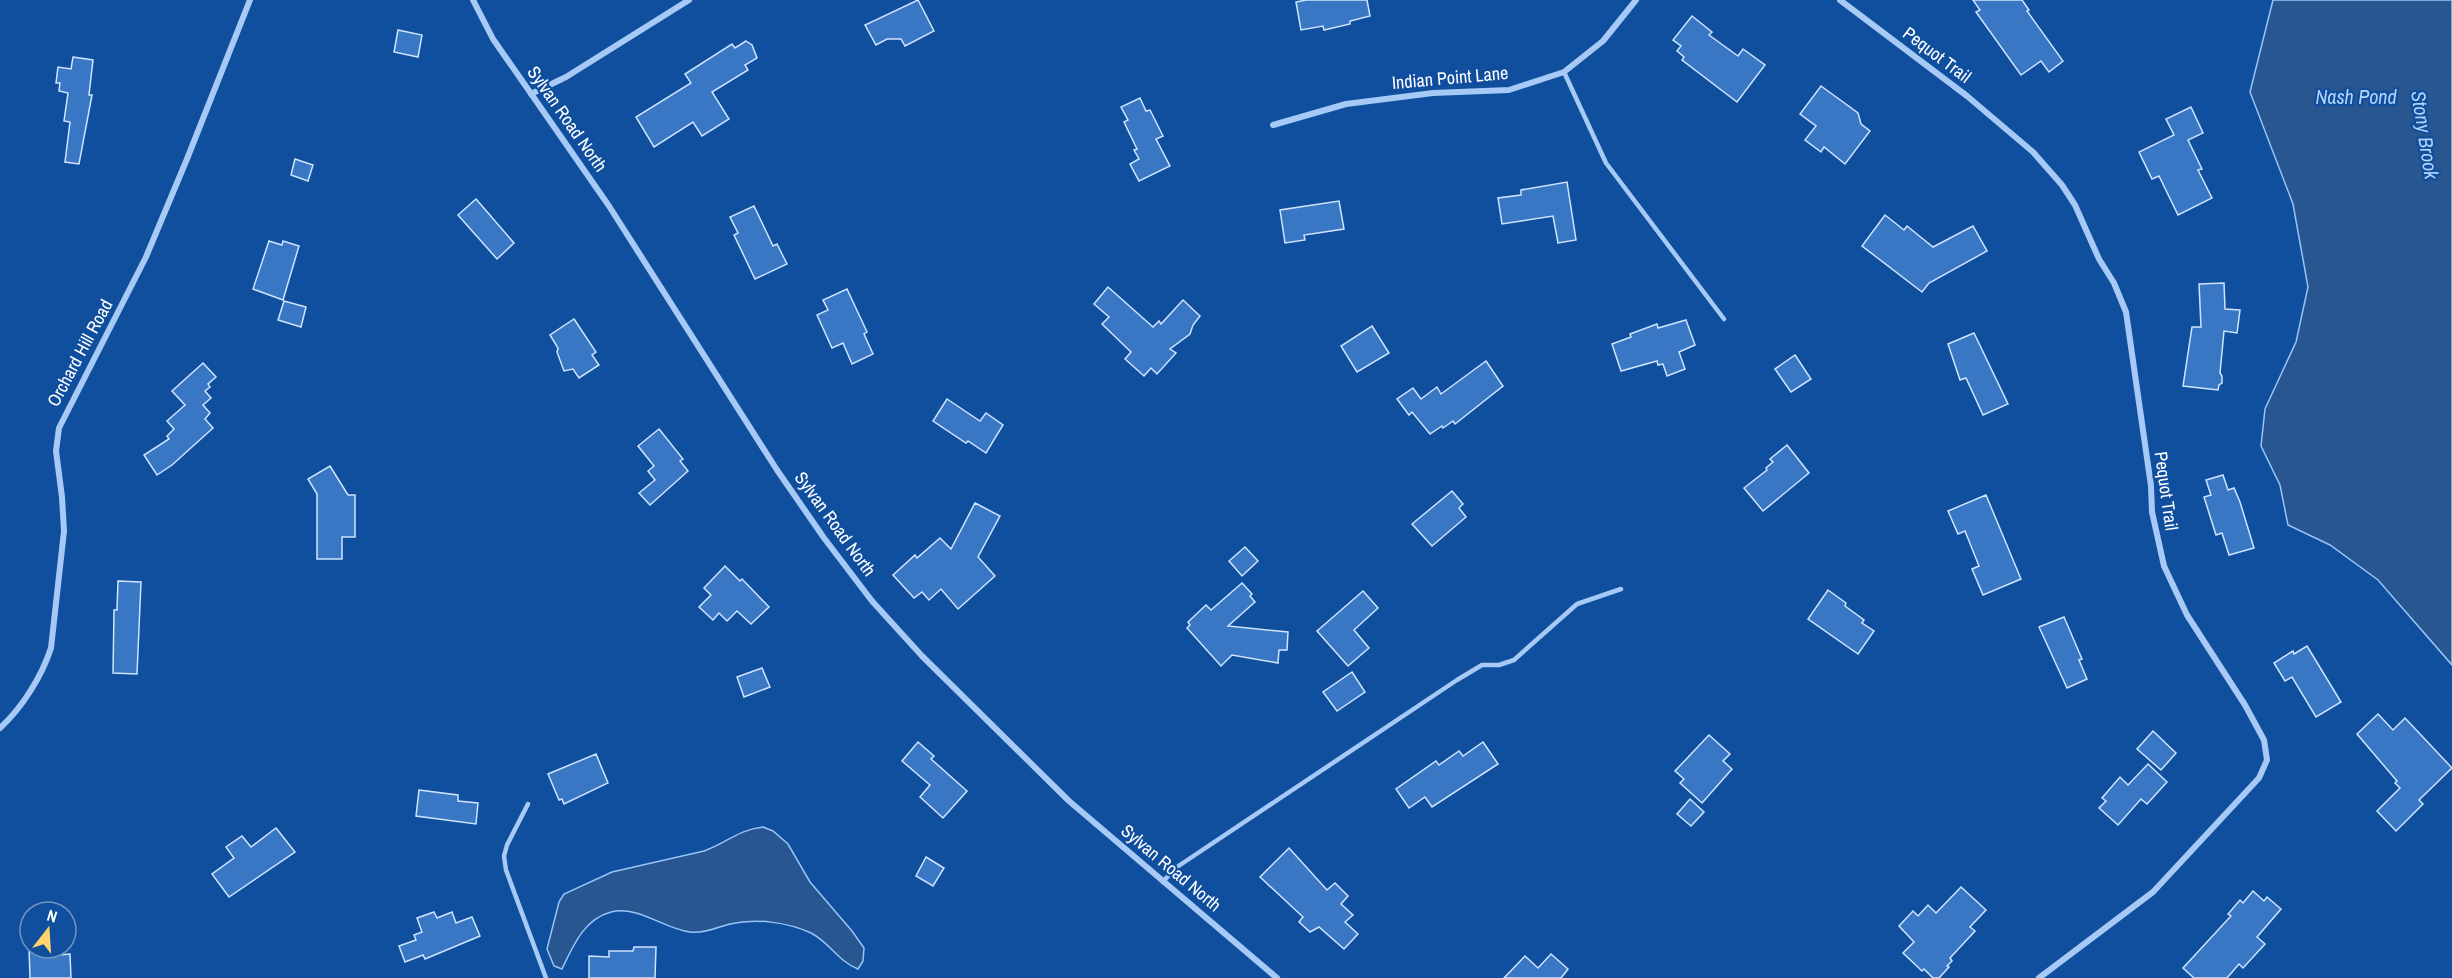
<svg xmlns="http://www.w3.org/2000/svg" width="2452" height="978" viewBox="0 0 2452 978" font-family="'Archivo Narrow',sans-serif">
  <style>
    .water { fill: #285690; stroke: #98c5f8; stroke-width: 1.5 }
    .building { fill: #3977c5; stroke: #cfe4fe; stroke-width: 1.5 }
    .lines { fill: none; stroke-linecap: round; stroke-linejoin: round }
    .lane { stroke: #a6caf5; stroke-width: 4.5 }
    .street { stroke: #a6caf5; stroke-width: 6 }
    .labels { text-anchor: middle; stroke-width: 4.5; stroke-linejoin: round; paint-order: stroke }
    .street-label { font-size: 18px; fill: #fff; stroke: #104e9e }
    .water-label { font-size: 20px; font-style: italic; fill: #b3d4fb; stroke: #104e9e }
  </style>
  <rect width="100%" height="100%" fill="#104e9e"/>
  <g class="water">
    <polygon points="2273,0 2452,0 2452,665 2378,580 2330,545 2288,525 2280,485 2261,446 2265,409 2296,342 2308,287 2293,204 2250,92"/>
    <path d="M 763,827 L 773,831 L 788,844 L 810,882 L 852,931 L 864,948 L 863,961 L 858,969 C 839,962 829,942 811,933 C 787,922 755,918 730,924 C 718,927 703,934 690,932 C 664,929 638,905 611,912 C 584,919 573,946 562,969 L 554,966 L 547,949 L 559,902 L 564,894 L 612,872 L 704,851 C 727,843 737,830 763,827 Z"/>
  </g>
  <g class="building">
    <polygon points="918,0 934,31 905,46 901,39 887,39 876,45 865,25"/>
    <polygon points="1306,0 1367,0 1370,16 1350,21 1350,24 1324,30 1323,26 1301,30 1296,2"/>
    <polygon points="1973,0 2022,0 2029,10 2027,11 2063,61 2049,72 2041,61 2021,75 1976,12 1980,10"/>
    <polygon points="1692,16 1712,32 1709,35 1738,56 1743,49 1765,65 1737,102 1682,60 1684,57 1677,51 1681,46 1673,40"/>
    <polygon points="398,30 422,35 418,57 394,52"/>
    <polygon points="746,41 752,45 757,58 745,65 748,70 712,92 729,119 702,136 693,122 654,147 636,117 691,83 685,74 732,44 735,48"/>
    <polygon points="73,57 93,60 89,95 92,95 79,164 65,162 70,122 64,121 68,93 59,91 60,83 56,83 58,67 71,69"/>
    <polygon points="1821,86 1858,113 1861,124 1870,131 1845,164 1824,147 1821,152 1805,140 1816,126 1800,114"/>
    <polygon points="1140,98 1146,111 1150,110 1163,136 1156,139 1170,166 1139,181 1130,164 1139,159 1134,150 1137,149 1124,122 1128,120 1121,107"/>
    <polygon points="2191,107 2203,133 2188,140 2202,169 2198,170 2212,198 2178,215 2159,176 2152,179 2139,152 2174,135 2166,119"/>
    <polygon points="295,159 313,165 308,181 291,175"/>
    <polygon points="1567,182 1576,240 1558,243 1553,216 1502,224 1498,198 1521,195 1521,190"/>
    <polygon points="476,199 514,243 497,259 458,215"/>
    <polygon points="1339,201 1344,229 1304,235 1305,240 1285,243 1280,210"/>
    <polygon points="754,206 773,246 777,244 787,264 755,279 734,235 738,233 730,217"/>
    <polygon points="1885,215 1904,230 1907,226 1933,247 1973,226 1987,251 1929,283 1922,292 1862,246"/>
    <polygon points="269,241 282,245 283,241 299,246 283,300 253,289"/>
    <polygon points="2224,283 2225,309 2240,310 2237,333 2224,331 2220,373 2222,376 2222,383 2219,385 2218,390 2183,386 2192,327 2201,327 2199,284"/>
    <polygon points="1108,287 1153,327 1159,321 1161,324 1183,300 1200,316 1193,325 1190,334 1170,349 1176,353 1157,374 1151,368 1144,376 1125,359 1131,352 1102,324 1109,317 1094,304"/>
    <polygon points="847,289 867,332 864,334 873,354 852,364 843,343 832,348 817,315 828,310 823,300"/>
    <polygon points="284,301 306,307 301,327 278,320"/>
    <polygon points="574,319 596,352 592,355 599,365 579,378 573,369 564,371 557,352 558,348 550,335"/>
    <polygon points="1686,320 1695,345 1679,352 1685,369 1667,376 1663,364 1658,365 1657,361 1621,371 1612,344 1631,337 1630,334 1657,324 1658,328"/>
    <polygon points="1372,326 1389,353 1357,372 1341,346"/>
    <polygon points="1974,333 2008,404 1983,415 1966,378 1960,380 1948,344"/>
    <polygon points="1795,355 1811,379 1791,392 1775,369"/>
    <polygon points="1486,361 1503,386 1455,424 1453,421 1443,428 1442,426 1430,434 1412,412 1409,415 1397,399 1413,388 1421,399 1437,387 1441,394"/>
    <polygon points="203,363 216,377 208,384 210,387 205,391 211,398 203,405 210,413 205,419 213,428 172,465 157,475 144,455 169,439 167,436 174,429 167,421 185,405 172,391"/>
    <polygon points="947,399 980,421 986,413 1003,425 986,453 968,441 966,443 933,421"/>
    <polygon points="659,429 683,459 680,461 688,471 650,505 639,493 655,480 648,471 654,466 638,446"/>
    <polygon points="1787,445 1809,473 1763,511 1744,488 1767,470 1766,468 1773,462 1770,459"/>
    <polygon points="330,466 348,495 355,495 355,537 342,537 342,559 317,559 317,494 308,479"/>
    <polygon points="2223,475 2228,490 2234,488 2240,502 2254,548 2229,555 2222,533 2216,535 2204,497 2211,495 2206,480"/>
    <polygon points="1452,491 1463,504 1459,508 1466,517 1432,546 1412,524"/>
    <polygon points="1986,495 2021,579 1983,595 1972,569 1979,566 1965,531 1958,534 1948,511"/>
    <polygon points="975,503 1000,516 978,557 995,576 958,609 941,589 929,600 922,592 914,598 893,575 915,555 917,558 940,538 951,549"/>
    <polygon points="1245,547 1258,561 1242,576 1229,561"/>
    <polygon points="725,566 740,581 742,579 769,607 751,624 737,611 727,621 719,613 713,620 699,607 711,595 704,588"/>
    <polygon points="118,581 141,582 137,674 113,673 114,610 117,610"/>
    <polygon points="1242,583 1252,594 1250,596 1255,602 1228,626 1288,632 1287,650 1279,650 1278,663 1232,655 1221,666 1187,628 1190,625 1188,622 1206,605 1211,610"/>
    <polygon points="1828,590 1846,603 1845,606 1864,620 1862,623 1874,631 1858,654 1808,619"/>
    <polygon points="1363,591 1378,608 1354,630 1369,648 1348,666 1317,631"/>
    <polygon points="2064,617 2082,659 2079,660 2087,679 2067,688 2039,627"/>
    <polygon points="2307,646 2341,702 2316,717 2292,677 2285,681 2274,663 2293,651 2294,654"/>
    <polygon points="762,668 770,687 744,697 737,677"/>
    <polygon points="1352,672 1365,692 1337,711 1323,692"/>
    <polygon points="2378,714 2393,730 2405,718 2452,768 2419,800 2423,804 2396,831 2377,811 2400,788 2395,783 2397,781 2357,734"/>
    <polygon points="2153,731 2176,753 2161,770 2137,749"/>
    <polygon points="1709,735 1730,754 1723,761 1732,769 1702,803 1680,783 1684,779 1675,771"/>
    <polygon points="918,742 934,756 931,759 967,791 943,818 920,797 930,785 902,761"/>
    <polygon points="1483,742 1498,764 1432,807 1425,797 1409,808 1396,789 1436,761 1439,765 1459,751 1463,756"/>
    <polygon points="596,754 608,783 564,804 562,799 559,800 548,774"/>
    <polygon points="2148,764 2167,782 2147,804 2141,799 2118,825 2099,808 2106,801 2102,798 2120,777 2128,785"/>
    <polygon points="419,790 458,795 458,801 478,803 476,824 416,816"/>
    <polygon points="1690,799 1704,812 1691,826 1677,814"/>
    <polygon points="276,828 295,852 229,897 212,874 234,858 226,847 242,836 251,847"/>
    <polygon points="1289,848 1327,890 1335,883 1348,896 1341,904 1353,915 1345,922 1358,934 1344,949 1319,927 1310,932 1299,922 1303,917 1260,877"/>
    <polygon points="926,857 944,868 933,886 916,876"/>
    <polygon points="1961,887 1986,910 1970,927 1975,931 1950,958 1952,961 1947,966 1949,967 1939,978 1933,978 1924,969 1922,971 1903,953 1914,942 1899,926 1913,911 1918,916 1928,905 1936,913"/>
    <polygon points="2253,891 2264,901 2267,897 2281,909 2257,937 2265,944 2243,968 2239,964 2227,978 2194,978 2183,968 2231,916 2228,914 2240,900 2243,903"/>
    <polygon points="434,912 437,918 452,912 456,923 472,917 480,936 425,959 423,955 405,962 399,946 416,940 414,935 422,932 417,918"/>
    <polygon points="634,947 656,947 655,978 589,978 589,956 609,957 609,951 633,951"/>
    <polygon points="29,948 57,948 58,955 70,954 71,978 30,978"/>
    <polygon points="1551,954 1568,969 1561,978 1504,978 1525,956 1538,968"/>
  </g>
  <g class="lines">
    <g class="lane">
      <polyline points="1564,72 1606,163 1724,319"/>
      <polyline points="528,804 507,845 504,856 506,870 546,978"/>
      <polyline points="1163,882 1174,869 1457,680 1482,665 1499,665 1514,660 1577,604 1621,589"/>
    </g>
    <g class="street">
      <polyline points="473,0 493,39 609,206 777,470 824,538 872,601 922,656 1069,801 1277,978"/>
      <polyline points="1840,0 1967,96 2033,152 2062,185 2075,205 2099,259 2114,283 2126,312 2151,486 2152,512 2164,566 2187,615 2245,705 2264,740 2267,760 2259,778 2153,892 2039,978"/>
      <polyline points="531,94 566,77 689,0"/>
      <polyline points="1273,125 1346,104 1433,93 1509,90 1564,72 1603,41 1636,0"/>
      <path d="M 0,728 C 22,708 42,676 51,648 L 64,531 L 62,497 L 56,451 L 59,428 L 146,257 L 187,159 L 250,0"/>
    </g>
  </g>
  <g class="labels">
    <g class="street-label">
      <text transform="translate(1937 55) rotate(37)" y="6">Pequot Trail</text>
      <text transform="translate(1450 78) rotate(-5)" y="6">Indian Point Lane</text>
      <text transform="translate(567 119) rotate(55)" y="6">Sylvan Road North</text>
      <text transform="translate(80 353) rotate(-62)" y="6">Orchard Hill Road</text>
      <text transform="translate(2166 491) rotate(82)" y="6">Pequot Trail</text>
      <text transform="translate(835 524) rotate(54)" y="6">Sylvan Road North</text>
      <text transform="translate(1171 868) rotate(40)" y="6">Sylvan Road North</text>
    </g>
    <g class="water-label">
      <text x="2356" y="104">Nash Pond</text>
      <text transform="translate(2425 135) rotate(81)" y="7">Stony Brook</text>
    </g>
  </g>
  <g transform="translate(48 930) rotate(17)"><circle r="28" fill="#104e9e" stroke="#7095c5" stroke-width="1.5"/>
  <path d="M0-4.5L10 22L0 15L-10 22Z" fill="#ffd46a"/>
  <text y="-9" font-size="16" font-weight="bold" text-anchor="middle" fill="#ffffff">N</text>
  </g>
</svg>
